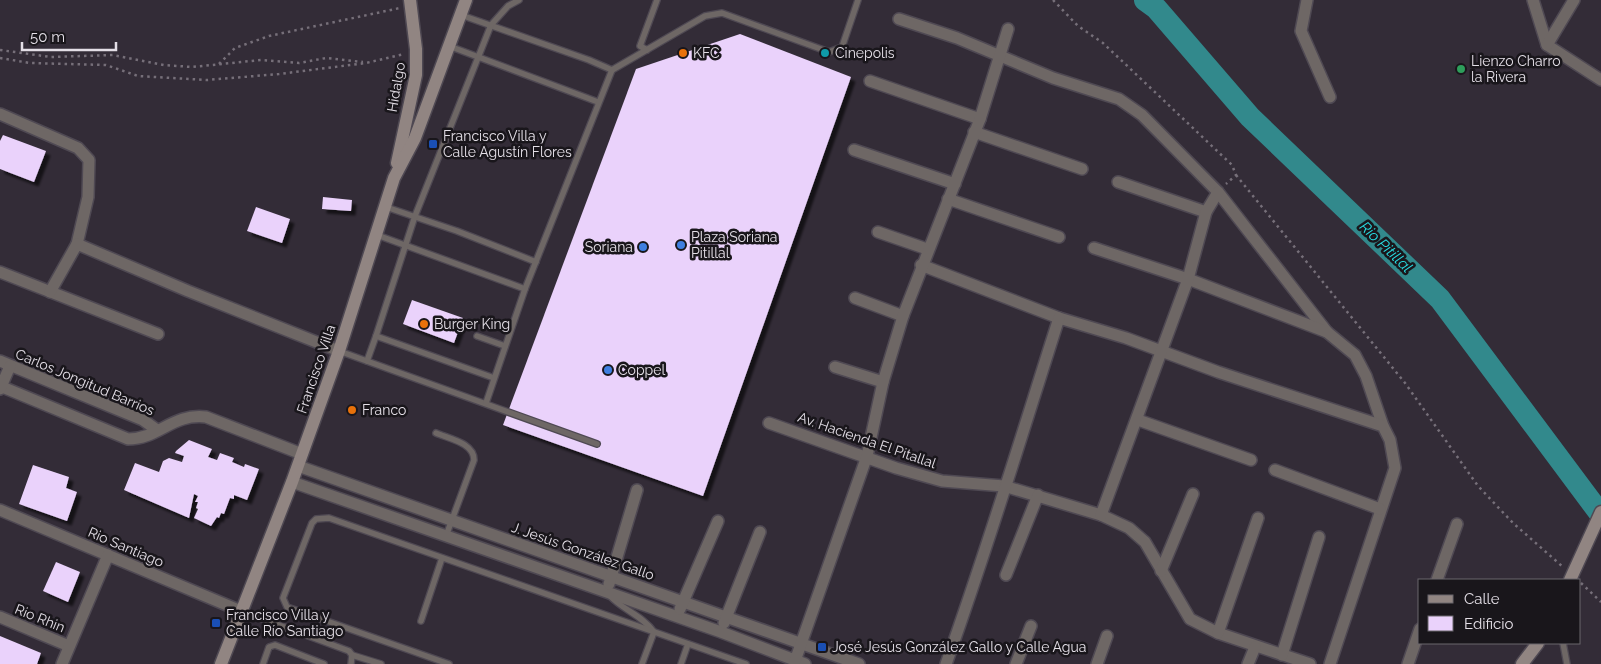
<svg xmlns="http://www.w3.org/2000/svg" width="1601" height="664" viewBox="0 0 1601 664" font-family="Raleway,sans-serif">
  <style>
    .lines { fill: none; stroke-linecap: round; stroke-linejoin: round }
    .river { stroke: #32898c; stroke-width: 22 }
    .building { fill: #ead2fb; filter: url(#shadow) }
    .lane-casing { stroke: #4f4953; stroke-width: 8 }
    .street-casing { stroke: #4f4953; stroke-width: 14 }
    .secondary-casing { stroke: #4f4953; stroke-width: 15 }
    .path { stroke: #766f79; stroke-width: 2.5; stroke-dasharray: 2.5 4; stroke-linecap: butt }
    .lane { stroke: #6e6765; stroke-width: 5.5 }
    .street { stroke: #6e6765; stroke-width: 11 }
    .secondary { stroke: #918582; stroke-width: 12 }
    .food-dot { fill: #e8710a; stroke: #19161b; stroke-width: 2 }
    .culture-dot { fill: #0f9aa8; stroke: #19161b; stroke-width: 2 }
    .leisure-dot { fill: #2e9e5b; stroke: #19161b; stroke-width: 2 }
    .transit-dot { fill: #1a4fb4; stroke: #19161b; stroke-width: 2 }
    .shop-dot { fill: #3f7fe0; stroke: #19161b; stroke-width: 2 }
    .labels { text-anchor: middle; stroke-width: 5; stroke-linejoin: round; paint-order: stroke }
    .poi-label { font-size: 14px; fill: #e4dfe7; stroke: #19161b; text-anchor: start }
    .street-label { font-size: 14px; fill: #e4dfe7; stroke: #19161b }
    .water-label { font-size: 15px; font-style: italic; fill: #28dbe1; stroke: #19161b }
  </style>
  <defs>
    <filter id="shadow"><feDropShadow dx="4.5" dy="4.5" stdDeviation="1" flood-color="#0009"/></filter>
  </defs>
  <rect width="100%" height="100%" fill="#332c37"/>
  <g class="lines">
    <polyline class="river" points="1145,0 1156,8 1250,117 1440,299 1601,515"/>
  </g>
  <g class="building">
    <polygon points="740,34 851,77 703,496 503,425 636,69"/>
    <polygon points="3,135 46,151 34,182 0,169 0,141"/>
    <polygon points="323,197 352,200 351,211 322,209"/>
    <polygon points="256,207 290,219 282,243 247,231"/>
    <polygon points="412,300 463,318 454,343 403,324"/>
    <polygon points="189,440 212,449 208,457 217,460 220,453 234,458 232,462 244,467 245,464 259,469 247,500 234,495 234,499 230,498 224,514 221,513 219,518 217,517 211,526 194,518 198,509 196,508 198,502 195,502 198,496 194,494 189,518 124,490 135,463 159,472 163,461 169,458 182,462 184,456 175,453 176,451"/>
    <polygon points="33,465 69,477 66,488 77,492 67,521 19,504"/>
    <polygon points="56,562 80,572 68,602 43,591"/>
    <polygon points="0,636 41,653 37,664 0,664"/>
  </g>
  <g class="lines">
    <defs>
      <g id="lane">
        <polyline points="461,15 589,60 612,70"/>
        <polyline points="449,46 598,102"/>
        <polyline points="647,50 640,46 657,0"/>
        <polyline points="386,207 457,231 536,262"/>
        <polyline points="377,235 525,289"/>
        <polyline points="477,336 505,346"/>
        <polyline points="339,351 597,444"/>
        <polyline points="367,361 376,336"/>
        <polyline points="494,378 376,336 415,216 491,25 508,6 519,0"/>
        <polyline points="486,403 525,289 612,70 705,16 722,13 829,52 842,47 858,0"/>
        <path d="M 436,433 C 450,439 474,443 474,460 L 446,536"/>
        <path d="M 610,596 C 623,610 643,616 654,632 L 642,664"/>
        <polyline points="241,611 349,651 352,655 351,664"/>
        <polyline points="421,621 442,558"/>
        <polyline points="1563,643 1567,664"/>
        <polyline points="352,655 381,664"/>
        <polyline points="263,664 269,647 275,645 324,664"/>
        <polyline points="449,664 287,607 283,598 312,523 316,519 329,518 746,664"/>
        <polyline points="681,664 688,644"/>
      </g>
      <g id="street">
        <polyline points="1307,0 1301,31 1330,97"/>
        <polyline points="1533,0 1547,45 1601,80"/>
        <polyline points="899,19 957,38 1053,78 1119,99 1142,115 1218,192 1327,332"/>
        <polyline points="1547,45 1574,0"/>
        <polyline points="870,81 980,119"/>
        <polyline points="0,114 78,148 89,160 88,197 77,244"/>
        <polyline points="974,132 1082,169"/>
        <polyline points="854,150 955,184"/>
        <polyline points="1118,182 1206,212"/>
        <polyline points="948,199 1059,237"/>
        <polyline points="878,232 927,249"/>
        <polyline points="1094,248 1188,279 1327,332 1355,355 1366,376 1383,426"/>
        <polyline points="921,265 1059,318 1126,338 1218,372 1383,426 1390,440 1395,468 1330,664"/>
        <polyline points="0,272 158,334"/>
        <polyline points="50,292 77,244 188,291 339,351"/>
        <polyline points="855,298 903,316"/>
        <polyline points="0,361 143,420 157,430"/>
        <polyline points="835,367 883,382"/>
        <path d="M 0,386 L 128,439 C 159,439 172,413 206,417 L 302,454"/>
        <polyline points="0,389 10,366"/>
        <polyline points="1138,420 1251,460"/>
        <polyline points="769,423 896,468 942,481 1004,486 1101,515 1129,528 1145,542 1190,619 1218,633 1310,664"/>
        <polyline points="298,466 859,664"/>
        <polyline points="1275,470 1380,509"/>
        <polyline points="292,482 721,632 805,664"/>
        <polyline points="0,510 241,611"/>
        <polyline points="1101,515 1188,279 1206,212 1218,192"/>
        <polyline points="1161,571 1193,494"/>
        <polyline points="1006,575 1038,495"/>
        <polyline points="1437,580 1457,524"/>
        <polyline points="609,584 637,490"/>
        <polyline points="680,609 718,521"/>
        <polyline points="0,617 69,646"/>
        <polyline points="724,623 760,532"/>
        <polyline points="1218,633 1258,518"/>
        <polyline points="1282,655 1319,537"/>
        <polyline points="795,661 867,456 883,382 903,316 980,119 1008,29"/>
        <polyline points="62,664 108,555"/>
        <path d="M 946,664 C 987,550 1022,434 1059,318"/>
        <polyline points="1016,664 1031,626"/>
        <polyline points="1097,664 1107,636"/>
        <polyline points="1248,664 1255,647"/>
        <polyline points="1408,664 1420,629"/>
      </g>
      <g id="secondary">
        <polyline points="397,163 416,75 416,49 410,0"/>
        <polyline points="1570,580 1601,512"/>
        <polyline points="221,664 292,482 339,351 394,178 415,138 466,0"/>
        <polyline points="1522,664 1538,643"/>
      </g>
    </defs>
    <use href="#lane" class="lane-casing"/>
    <use href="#street" class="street-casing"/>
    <use href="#secondary" class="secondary-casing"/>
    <g class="path">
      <polyline points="1053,0 1078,26 1103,43 1232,165 1236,175 1226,184"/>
      <polyline points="0,50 51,57 113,55 164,65 192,67 261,60 299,63 326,58 363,62"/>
      <polyline points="0,58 30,63 106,65 138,76 207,80 279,74 366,63 404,54"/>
      <polyline points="219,64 235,48 269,36 400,8"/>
      <polyline points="1236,175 1405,383 1478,486 1513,523 1563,567"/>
      <polyline points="1581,583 1601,602"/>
    </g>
    <use href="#lane" class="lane"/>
    <use href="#street" class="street"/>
    <use href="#secondary" class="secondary"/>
  </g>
  <g class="food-dot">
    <circle cx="683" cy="53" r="5"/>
    <circle cx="424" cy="324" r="5"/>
    <circle cx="352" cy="410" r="5"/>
  </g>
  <circle class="culture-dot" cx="825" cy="53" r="5"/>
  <circle class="leisure-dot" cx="1461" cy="69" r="5"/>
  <g class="transit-dot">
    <rect x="428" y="139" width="10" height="10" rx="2.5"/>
    <rect x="211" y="618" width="10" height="10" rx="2.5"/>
    <rect x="817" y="642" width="10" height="10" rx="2.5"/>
  </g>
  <g class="shop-dot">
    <circle cx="681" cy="245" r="5"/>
    <circle cx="643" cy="247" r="5"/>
    <circle cx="608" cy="370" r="5"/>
  </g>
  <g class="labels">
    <g class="poi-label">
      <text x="693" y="58">KFC</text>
      <text x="835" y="58">Cinepolis</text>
      <text x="1471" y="66">Lienzo Charro<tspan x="1471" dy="16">la Rivera</tspan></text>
      <text x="443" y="141">Francisco Villa y<tspan x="443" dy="16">Calle Agustín Flores</tspan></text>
      <text x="691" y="242">Plaza Soriana<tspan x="691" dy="16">Pitillal</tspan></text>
      <text x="633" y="252" text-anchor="end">Soriana</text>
      <text x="434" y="329">Burger King</text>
      <text x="618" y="375">Coppel</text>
      <text x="362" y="415">Franco</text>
      <text x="226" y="620">Francisco Villa y<tspan x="226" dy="16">Calle Río Santiago</tspan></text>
      <text x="832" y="652">José Jesús González Gallo y Calle Agua</text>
    </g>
    <g class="street-label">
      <text transform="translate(396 87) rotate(-80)" y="5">Hidalgo</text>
      <text transform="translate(316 369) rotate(-71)" y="5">Francisco Villa</text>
      <text transform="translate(85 382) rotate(23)" y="5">Carlos Jongitud Barrios</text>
      <text transform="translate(867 440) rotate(19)" y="5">Av. Hacienda El Pitallal</text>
      <text transform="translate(126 547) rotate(23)" y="5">Rio Santiago</text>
      <text transform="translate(583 551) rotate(19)" y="5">J. Jesús González Gallo</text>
      <text transform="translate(40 618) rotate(22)" y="5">Rio Rhin</text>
    </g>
    <g class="water-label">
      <text transform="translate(1386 247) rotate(44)" y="5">Rio Pitillal</text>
    </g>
  </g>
  <rect x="1418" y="579" width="162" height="65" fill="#19161b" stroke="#6a666d"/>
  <rect x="1428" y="595" width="25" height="8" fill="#918582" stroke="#6a666d"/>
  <text x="1464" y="604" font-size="15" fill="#e4dfe7">Calle</text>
  <rect x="1428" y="616" width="25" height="15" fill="#ead2fb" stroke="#6a666d"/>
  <text x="1464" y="629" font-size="15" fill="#e4dfe7">Edificio</text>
  <path d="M22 42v8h94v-8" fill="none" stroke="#e4dfe7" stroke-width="2.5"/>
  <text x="30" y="42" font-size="15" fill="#e4dfe7" stroke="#19161b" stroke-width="4" paint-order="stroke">50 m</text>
</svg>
